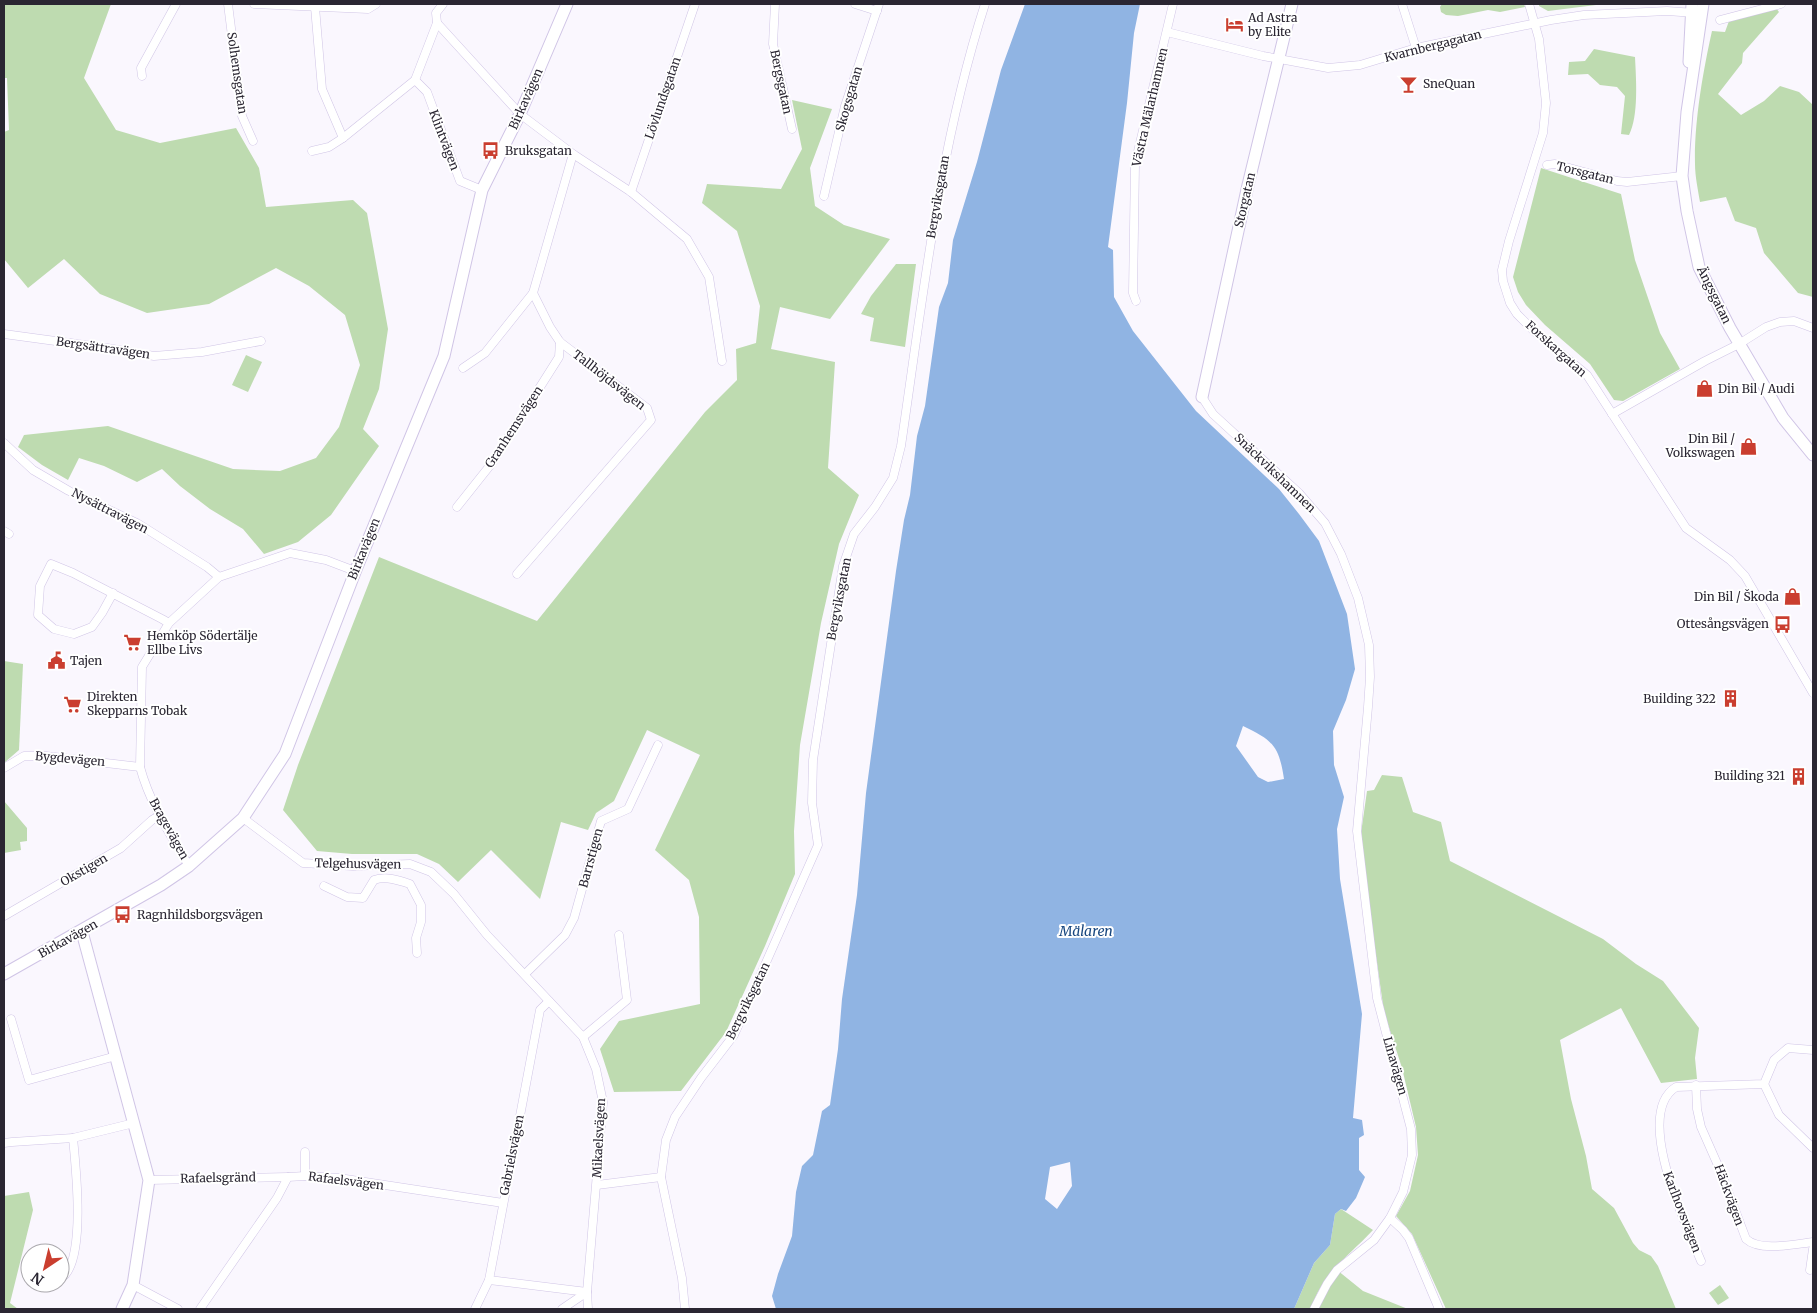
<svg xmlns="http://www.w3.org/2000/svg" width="1817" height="1313" viewBox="0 0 1817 1313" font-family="Merriweather,serif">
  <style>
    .green { fill: #bedbb0 }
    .water { fill: #90b4e3; fill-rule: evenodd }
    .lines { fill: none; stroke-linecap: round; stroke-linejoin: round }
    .street-casing { stroke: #d0c5e6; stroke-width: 9 }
    .secondary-casing { stroke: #d0c5e6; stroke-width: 13 }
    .street { stroke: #fff; stroke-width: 8 }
    .secondary { stroke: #fff; stroke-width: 11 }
    .labels { text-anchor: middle; stroke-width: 4; stroke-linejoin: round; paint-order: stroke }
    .poi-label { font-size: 12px; fill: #2a2632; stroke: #fff; text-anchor: start }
    .street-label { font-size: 12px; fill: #2a2632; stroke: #fff }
    .water-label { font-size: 14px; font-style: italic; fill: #17467f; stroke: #fff }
  </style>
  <rect width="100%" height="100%" fill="#faf7fe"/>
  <g class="green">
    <polygon points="4,4 111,4 84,78 116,130 160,143 236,128 259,168 266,207 353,200 367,213 388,329 379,389 363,429 379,446 331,515 298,542 264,554 243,529 210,509 180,486 162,469 137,482 104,466 79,458 68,480 42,465 18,447 24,435 108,426 233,469 280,471 316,458 339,427 360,365 345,315 309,286 276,268 209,304 147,313 100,294 64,259 28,288 4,259 4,132 9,130 7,78 4,78"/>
    <polygon points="1442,4 1524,4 1525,7 1500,12 1488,10 1458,16 1446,15 1441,12 1440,7"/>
    <polygon points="1539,4 1604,4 1548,11 1539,6"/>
    <path d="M 1776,8 L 1779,12 L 1743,53 L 1742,63 L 1718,94 L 1741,115 L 1764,101 L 1780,86 L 1799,92 L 1813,105 L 1813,297 L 1798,293 L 1764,253 L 1756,228 L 1735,221 L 1726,197 L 1700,202 C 1698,190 1695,176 1695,164 C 1694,123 1703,71 1712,31 L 1725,32 L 1729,21 Z"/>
    <path d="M 1594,49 L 1635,57 C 1636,78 1639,116 1629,135 L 1621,134 L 1625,96 L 1617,87 L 1600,85 L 1588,74 L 1568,75 L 1569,62 L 1585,61 Z"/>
    <polygon points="792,100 832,109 810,168 815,206 844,225 890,239 830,319 780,307 771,349 835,362 828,468 859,495 839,544 821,623 800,745 794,831 795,874 765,946 726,1032 681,1091 614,1092 600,1049 619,1021 700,1004 699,917 689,880 655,850 700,755 647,730 614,801 596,813 588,830 561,822 540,899 491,850 458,882 439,864 417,854 352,854 317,851 283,810 298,765 379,557 537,621 705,412 737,380 736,349 756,343 760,306 737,231 702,203 707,184 781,189 802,149"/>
    <polygon points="1541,168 1621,194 1635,260 1660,333 1680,369 1623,401 1614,400 1590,364 1545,325 1526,305 1518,292 1513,277"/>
    <polygon points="896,264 916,264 905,347 870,341 874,318 861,314 871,296"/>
    <polygon points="246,355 262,362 248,392 232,385"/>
    <polygon points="4,661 23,664 19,750 4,763"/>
    <polygon points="1382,775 1402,777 1413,812 1441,822 1450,861 1603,939 1636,964 1663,981 1699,1028 1695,1058 1697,1079 1661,1083 1621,1008 1560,1040 1571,1099 1586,1156 1592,1189 1614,1208 1633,1243 1639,1250 1651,1256 1658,1266 1676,1309 1446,1309 1412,1234 1396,1216 1410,1191 1418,1155 1416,1127 1402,1068 1384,1012 1363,864 1361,833 1367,791 1374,790"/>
    <polygon points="4,801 27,828 27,841 20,842 21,850 4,853"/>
    <polygon points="29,1192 33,1210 10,1303 18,1309 4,1309 4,1196"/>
    <path d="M 1341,1209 L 1373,1230 C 1349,1256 1322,1273 1311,1309 L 1294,1309 L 1314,1263 L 1330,1245 L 1335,1214 Z"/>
    <polygon points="1337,1270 1363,1291 1408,1309 1314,1309"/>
    <polygon points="1720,1285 1729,1298 1718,1305 1709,1293"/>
  </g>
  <path class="water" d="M 1025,4 L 1140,4 L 1134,33 L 1127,103 L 1108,247 L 1113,250 L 1114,297 L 1133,331 L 1196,411 L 1279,489 L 1299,514 L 1319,541 L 1347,614 L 1355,669 L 1346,700 L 1333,731 L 1334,765 L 1344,797 L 1337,829 L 1340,879 L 1362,1014 L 1353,1118 L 1362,1120 L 1364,1135 L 1359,1138 L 1359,1170 L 1365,1177 L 1356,1198 L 1346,1211 L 1341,1209 L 1335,1214 L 1330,1245 L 1314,1263 L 1294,1309 L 776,1309 L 772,1296 L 778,1274 L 792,1236 L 796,1192 L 802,1166 L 813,1155 L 822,1111 L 830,1105 L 838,1049 L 842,999 L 857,895 L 866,793 L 896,571 L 904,520 L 910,495 L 917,436 L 925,406 L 939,307 L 948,283 L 953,240 L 977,162 L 1001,70 ZM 1243,726 C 1272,740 1279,745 1284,779 L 1268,782 L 1258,777 L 1236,746 ZM 1070,1162 L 1072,1186 L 1057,1209 L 1045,1199 L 1050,1167 Z"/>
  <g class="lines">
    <defs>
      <g id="street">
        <polyline points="228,4 242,116 253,141"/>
        <polyline points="254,4 368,9 376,4"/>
        <polyline points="775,4 773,44 792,129"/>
        <polyline points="855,4 877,11"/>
        <polyline points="1402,4 1416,48"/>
        <polyline points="1529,4 1539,39 1546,103 1543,133 1509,241 1502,270 1503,281 1510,303 1517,314 1535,332 1587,375 1686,528 1730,560 1745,576 1813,693"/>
        <polyline points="1720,20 1781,4"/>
        <polyline points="437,23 520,114 573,154 631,192 687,239 709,277 722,361"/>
        <polyline points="1167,32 1263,56 1328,68 1360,65 1416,48 1551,20 1584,15 1667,11 1695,13"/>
        <polyline points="142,76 141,68 176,4"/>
        <polyline points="415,80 427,92 460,181 482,190"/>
        <polyline points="343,138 415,80 437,23 436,13 443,4"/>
        <polyline points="312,151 329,147 343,138 322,89 315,7"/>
        <polyline points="1547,165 1555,164 1617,181 1627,182 1682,176"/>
        <polyline points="631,192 695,4"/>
        <polyline points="824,196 845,106 879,4"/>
        <polyline points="1136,301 1133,293 1135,164 1173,4"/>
        <polyline points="4,334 107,348 154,356 202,352 261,341"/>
        <polyline points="463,368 485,353 533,293"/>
        <polyline points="1202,397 1213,414 1299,493 1325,523 1341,554 1358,598 1369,645 1370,677 1368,707 1357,831 1377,998 1411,1129 1412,1155 1403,1192 1390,1218 1374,1240 1337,1270 1327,1284 1314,1309"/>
        <polyline points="1612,414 1705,361 1739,344 1766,327 1780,322 1794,321 1813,328"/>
        <polyline points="4,443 33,470 69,491 137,523 207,567 219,577"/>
        <polyline points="457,507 492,463 559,357 560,342"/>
        <polyline points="4,531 9,534"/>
        <polyline points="517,574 651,420 647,408 560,342 550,327 533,293 573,154"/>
        <polyline points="113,593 102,613 92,627 74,634 54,629 38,615 40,586 51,564 73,573 162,619 169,623"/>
        <polyline points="4,768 24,756 46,756 140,767"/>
        <polyline points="243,818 303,863 353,866 410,864 431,872 454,894 487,935 583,1037 596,1069 603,1102 587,1292 588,1309"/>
        <path d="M 189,866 C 170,834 150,804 140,767 L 142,667 L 169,623 L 219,577 L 290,553 L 326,560 L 355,571"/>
        <path d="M 324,886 L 347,897 L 363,898 L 374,880 C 386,876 398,880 410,884 L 421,905 L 421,922 L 416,938 L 417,953"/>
        <polyline points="4,916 121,848 152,820 159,816"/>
        <polyline points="525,974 565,935 574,918 601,821 628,809 658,745"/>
        <polyline points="11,1019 29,1080 116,1056"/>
        <polyline points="583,1037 627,1000 619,935"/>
        <polyline points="1764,1084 1779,1115 1813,1148"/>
        <path d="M 1696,1085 L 1697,1109 L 1701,1127 L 1720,1170 L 1746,1239 C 1760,1252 1795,1244 1813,1242"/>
        <polyline points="4,1143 12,1142 73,1138 134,1123"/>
        <polyline points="305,1176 305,1152"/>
        <polyline points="149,1180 288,1177"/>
        <polyline points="597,1185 661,1177"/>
        <polyline points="1390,1218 1403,1230 1409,1238 1439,1309"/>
        <path d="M 1701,1261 C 1686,1225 1633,1114 1676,1087 L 1764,1084 L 1774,1060 L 1788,1048 L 1813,1050"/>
        <polyline points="1810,1270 1813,1249"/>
        <path d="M 65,1275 C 85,1252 76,1169 73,1138"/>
        <polyline points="489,1280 587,1292"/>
        <polyline points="133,1285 178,1309"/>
        <polyline points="200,1309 277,1198 288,1177 305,1176 339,1178 503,1203"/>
        <polyline points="475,1309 489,1280 540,1010 549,1001"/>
        <polyline points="562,1309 587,1292"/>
        <path d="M 685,1309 L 682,1278 L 661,1177 L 666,1140 L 675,1117 L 701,1078 L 734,1035 L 818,845 L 812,803 L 813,760 L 843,566 L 854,534 L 875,507 L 893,478 L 901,446 C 923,297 939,147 985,4"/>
      </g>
      <g id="secondary">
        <polyline points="1703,4 1687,112 1682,176 1687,211 1699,267 1730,328 1783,418 1813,455"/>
        <polyline points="1689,62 1692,4"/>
        <polyline points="1202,397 1248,185 1292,4"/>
        <polyline points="82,932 149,1180 133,1285 122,1309"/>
        <polyline points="4,974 161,885 189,866 243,818 285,754 357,567 444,356 482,190 520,114 567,4"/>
      </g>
    </defs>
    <use href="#street" class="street-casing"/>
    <use href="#secondary" class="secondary-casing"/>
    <use href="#street" class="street"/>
    <use href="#secondary" class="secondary"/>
  </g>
  <defs>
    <symbol id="hotel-bare" viewBox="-9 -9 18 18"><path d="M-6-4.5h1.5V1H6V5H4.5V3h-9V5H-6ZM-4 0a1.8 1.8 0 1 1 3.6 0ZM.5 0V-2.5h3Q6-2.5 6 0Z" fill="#ca3e2f" stroke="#fff" stroke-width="2.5" paint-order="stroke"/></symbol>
    <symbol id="bar-bare" viewBox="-9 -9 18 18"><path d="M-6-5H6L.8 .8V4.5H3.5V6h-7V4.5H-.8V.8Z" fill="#ca3e2f" stroke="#fff" stroke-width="2.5" paint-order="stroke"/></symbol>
    <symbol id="bus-bare" viewBox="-9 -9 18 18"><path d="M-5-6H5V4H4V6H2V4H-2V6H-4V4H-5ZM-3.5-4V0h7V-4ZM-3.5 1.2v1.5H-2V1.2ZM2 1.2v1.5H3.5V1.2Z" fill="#ca3e2f" stroke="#fff" stroke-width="2.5" paint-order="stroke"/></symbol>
    <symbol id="shop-bare" viewBox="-9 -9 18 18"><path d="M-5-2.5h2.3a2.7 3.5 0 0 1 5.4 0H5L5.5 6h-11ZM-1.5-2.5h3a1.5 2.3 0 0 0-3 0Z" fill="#ca3e2f" stroke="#fff" stroke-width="2.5" paint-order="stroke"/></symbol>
    <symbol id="supermarket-bare" viewBox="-9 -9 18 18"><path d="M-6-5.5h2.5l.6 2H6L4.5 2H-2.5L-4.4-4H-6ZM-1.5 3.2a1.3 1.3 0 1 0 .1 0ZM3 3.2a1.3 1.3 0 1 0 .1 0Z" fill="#ca3e2f" stroke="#fff" stroke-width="2.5" paint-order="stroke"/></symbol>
    <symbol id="civic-bare" viewBox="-9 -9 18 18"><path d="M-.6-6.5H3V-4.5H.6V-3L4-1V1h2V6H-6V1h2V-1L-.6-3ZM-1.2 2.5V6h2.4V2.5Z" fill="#ca3e2f" stroke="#fff" stroke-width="2.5" paint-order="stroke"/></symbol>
    <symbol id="building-bare" viewBox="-9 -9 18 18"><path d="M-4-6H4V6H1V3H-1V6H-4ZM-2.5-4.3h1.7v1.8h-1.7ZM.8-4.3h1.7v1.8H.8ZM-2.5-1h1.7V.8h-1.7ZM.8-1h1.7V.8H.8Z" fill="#ca3e2f" stroke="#fff" stroke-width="2.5" paint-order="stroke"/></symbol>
  </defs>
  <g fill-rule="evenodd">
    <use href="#hotel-bare" x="1222" y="12" width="25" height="25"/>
    <use href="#bar-bare" x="1396" y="72" width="25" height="25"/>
    <use href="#bus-bare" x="478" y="138" width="25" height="25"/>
    <use href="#shop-bare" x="1692" y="376" width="25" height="25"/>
    <use href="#shop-bare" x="1736" y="434" width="25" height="25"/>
    <use href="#shop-bare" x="1780" y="584" width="25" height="25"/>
    <use href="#bus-bare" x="1770" y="612" width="25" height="25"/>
    <use href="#supermarket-bare" x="120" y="630" width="25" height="25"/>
    <use href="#civic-bare" x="44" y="648" width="25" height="25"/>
    <use href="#building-bare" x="1718" y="686" width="25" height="25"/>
    <use href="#supermarket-bare" x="60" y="692" width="25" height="25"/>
    <use href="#building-bare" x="1786" y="764" width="25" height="25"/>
    <use href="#bus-bare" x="110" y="902" width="25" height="25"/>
  </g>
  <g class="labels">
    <g class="poi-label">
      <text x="1248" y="22">Ad Astra<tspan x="1248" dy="14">by Elite</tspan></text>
      <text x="1423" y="88">SneQuan</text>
      <text x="505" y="155">Bruksgatan</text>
      <text x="1718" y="393">Din Bil / Audi</text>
      <text x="1735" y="443" text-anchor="end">Din Bil /<tspan x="1735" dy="14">Volkswagen</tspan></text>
      <text x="1779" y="601" text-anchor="end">Din Bil / Škoda</text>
      <text x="1769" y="628" text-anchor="end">Ottesångsvägen</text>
      <text x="147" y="640">Hemköp Södertälje<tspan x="147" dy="14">Ellbe Livs</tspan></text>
      <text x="70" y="665">Tajen</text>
      <text x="87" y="701">Direkten<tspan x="87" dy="14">Skepparns Tobak</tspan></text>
      <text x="1716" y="703" text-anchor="end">Building 322</text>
      <text x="1785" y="780" text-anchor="end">Building 321</text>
      <text x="137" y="919">Ragnhildsborgsvägen</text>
    </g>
    <g class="street-label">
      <text transform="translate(1433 46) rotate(-14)" y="4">Kvarnbergagatan</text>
      <text transform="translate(237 73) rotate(82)" y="4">Solhemsgatan</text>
      <text transform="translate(781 82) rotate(78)" y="4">Bergsgatan</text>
      <text transform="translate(663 98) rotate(-71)" y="4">Lövlundsgatan</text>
      <text transform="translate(526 99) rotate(-66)" y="4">Birkavägen</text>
      <text transform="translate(849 99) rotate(-74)" y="4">Skogsgatan</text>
      <text transform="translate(1150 107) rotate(-77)" y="4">Västra Mälarhamnen</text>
      <text transform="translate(444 140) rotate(69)" y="4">Klintvägen</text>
      <text transform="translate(1585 173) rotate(14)" y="4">Torsgatan</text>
      <text transform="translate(938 197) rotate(-80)" y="4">Bergviksgatan</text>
      <text transform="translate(1245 200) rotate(-77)" y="4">Storgatan</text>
      <text transform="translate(1714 295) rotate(64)" y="4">Ängsgatan</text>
      <text transform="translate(103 348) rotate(8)" y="4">Bergsättravägen</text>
      <text transform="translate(1556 349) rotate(42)" y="4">Forskargatan</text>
      <text transform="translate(609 380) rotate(38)" y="4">Tallhöjdsvägen</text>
      <text transform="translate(514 427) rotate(-57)" y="4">Granhemsvägen</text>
      <text transform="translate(1275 473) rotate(44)" y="4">Snäckvikshamnen</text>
      <text transform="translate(110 511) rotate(27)" y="4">Nysättravägen</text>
      <text transform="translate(364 549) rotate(-68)" y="4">Birkavägen</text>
      <text transform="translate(839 599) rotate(-79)" y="4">Bergviksgatan</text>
      <text transform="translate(70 759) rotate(5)" y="4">Bygdevägen</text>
      <text transform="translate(169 829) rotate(61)" y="4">Bragevägen</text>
      <text transform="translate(591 858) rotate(-75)" y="4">Barrstigen</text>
      <text transform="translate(358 864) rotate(1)" y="4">Telgehusvägen</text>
      <text transform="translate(84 870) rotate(-30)" y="4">Okstigen</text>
      <text transform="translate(68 939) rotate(-29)" y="4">Birkavägen</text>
      <text transform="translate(748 1001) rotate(-64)" y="4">Bergviksgatan</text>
      <text transform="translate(1395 1066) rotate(74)" y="4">Linavägen</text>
      <text transform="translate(599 1138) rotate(-87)" y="4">Mikaelsvägen</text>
      <text transform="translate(512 1155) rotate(-79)" y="4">Gabrielsvägen</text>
      <text transform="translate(218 1178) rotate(-1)" y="4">Rafaelsgränd</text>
      <text transform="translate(346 1181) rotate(7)" y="4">Rafaelsvägen</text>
      <text transform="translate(1729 1195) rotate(70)" y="4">Häckvägen</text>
      <text transform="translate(1682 1212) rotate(69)" y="4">Karlhovsvägen</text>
    </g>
    <g class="water-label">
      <text x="1086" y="936">Mälaren</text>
    </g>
  </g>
  <rect width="1817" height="1313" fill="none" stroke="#2a2632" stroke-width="10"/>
  <g transform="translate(45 1268) rotate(215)"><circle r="24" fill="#ffffff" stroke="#aaa8ad"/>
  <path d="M0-4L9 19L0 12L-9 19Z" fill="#ca3e2f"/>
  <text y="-8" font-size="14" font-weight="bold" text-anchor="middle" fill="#2a2632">N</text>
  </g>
</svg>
